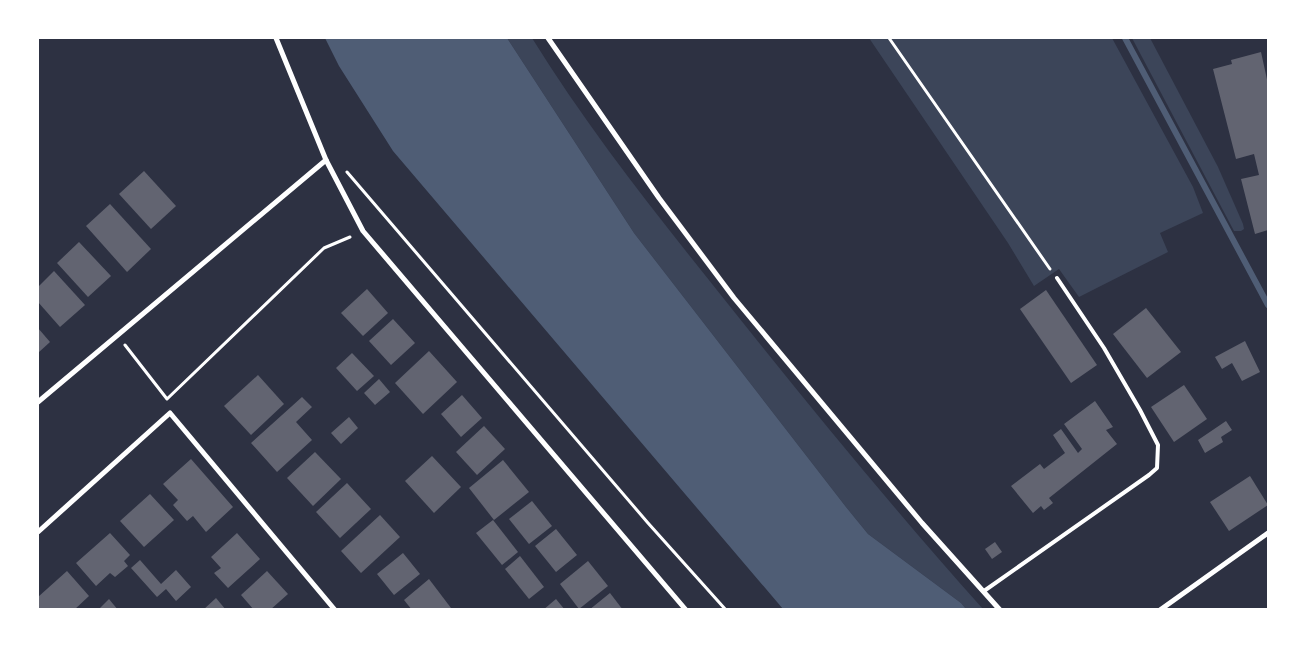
<svg xmlns="http://www.w3.org/2000/svg" width="1306" height="647" viewBox="0 0 1306 647" font-family="Inter,sans-serif">
  <style>
    .green { fill: #3c4559 }
    .water { fill: #4f5d75 }
    .lines { fill: none; stroke-linecap: round; stroke-linejoin: round }
    .stream { stroke: #4f5d75; stroke-width: 6 }
    .building { fill: #626471 }
    .path { stroke: #fff; stroke-width: 3 }
    .service { stroke: #fff; stroke-width: 4 }
    .minor { stroke: #fff; stroke-width: 5 }
  </style>
  <rect width="100%" height="100%" fill="#2d3142"/>
  <g class="green">
    <path d="M 507,38 L 532,38 C 592,135 665,225 736,314 C 816,414 897,513 983,609 L 966,609 L 961,603 L 868,534 L 846,507 L 634,233 Z"/>
    <polygon points="869,38 1112,38 1193,187 1203,213 1160,233 1168,252 1079,297 1059,269 1034,286 1008,243"/>
    <polygon points="1132,38 1150,38 1218,167 1243,224 1244,229 1241,231 1234,231"/>
  </g>
  <polygon class="water" points="325,38 507,38 634,233 846,507 868,534 961,603 966,609 783,609 393,151 339,66"/>
  <g class="lines">
    <polyline class="stream" points="1125,38 1268,305"/>
  </g>
  <g class="building">
    <polygon points="1261,52 1268,84 1268,230 1255,234 1241,179 1259,175 1254,154 1236,159 1213,69 1232,64 1231,60"/>
    <polygon points="144,171 176,206 151,229 119,194"/>
    <polygon points="110,204 151,249 127,272 86,226"/>
    <polygon points="79,242 111,276 88,297 57,263"/>
    <polygon points="54,271 85,305 60,327 38,302 38,287"/>
    <polygon points="367,289 388,313 363,336 341,313"/>
    <polygon points="1046,290 1097,365 1071,383 1020,309"/>
    <polygon points="1146,308 1181,352 1147,378 1113,334"/>
    <polygon points="393,319 415,343 391,365 369,341"/>
    <polygon points="38,328 50,342 38,353"/>
    <polygon points="1245,341 1260,372 1242,381 1232,363 1222,369 1215,357"/>
    <polygon points="429,351 457,382 423,414 395,383"/>
    <polygon points="352,353 374,376 357,391 336,368"/>
    <polygon points="258,375 284,404 251,435 224,406"/>
    <polygon points="379,379 390,392 375,405 364,393"/>
    <polygon points="1184,385 1207,419 1174,442 1151,407"/>
    <polygon points="462,395 482,418 461,437 441,414"/>
    <polygon points="302,397 312,407 296,422 312,440 277,472 251,443"/>
    <polygon points="1095,401 1113,427 1106,430 1117,444 1049,498 1053,503 1044,510 1041,506 1033,513 1011,486 1040,464 1044,469 1065,453 1053,435 1061,429 1078,453 1082,449 1064,424"/>
    <polygon points="349,417 358,428 341,444 331,433"/>
    <polygon points="1226,421 1232,430 1221,437 1223,442 1205,453 1198,440"/>
    <polygon points="484,426 505,449 477,475 456,452"/>
    <polygon points="315,452 341,479 313,506 287,478"/>
    <polygon points="432,456 461,487 434,513 405,481"/>
    <polygon points="191,459 233,507 206,532 193,516 187,521 173,505 178,500 163,484"/>
    <polygon points="503,460 529,492 494,520 469,488"/>
    <polygon points="1250,476 1268,505 1229,531 1210,502"/>
    <polygon points="347,483 371,509 340,538 316,512"/>
    <polygon points="150,494 174,520 144,547 120,521"/>
    <polygon points="532,501 552,526 529,544 509,519"/>
    <polygon points="380,515 400,537 361,573 341,551"/>
    <polygon points="493,520 518,552 502,565 476,533"/>
    <polygon points="556,529 577,555 556,572 535,546"/>
    <polygon points="110,533 130,555 124,561 128,566 115,577 110,573 96,586 76,563"/>
    <polygon points="237,533 260,559 228,588 214,573 221,568 211,557"/>
    <polygon points="995,542 1002,552 992,559 985,549"/>
    <polygon points="403,553 420,574 394,595 377,574"/>
    <polygon points="520,556 544,587 529,599 505,569"/>
    <polygon points="140,560 161,584 176,570 191,587 176,601 166,589 157,597 131,568"/>
    <polygon points="588,561 608,586 579,609 560,584"/>
    <polygon points="67,571 89,596 74,610 38,610 38,597"/>
    <polygon points="267,571 288,594 270,610 254,610 241,595"/>
    <polygon points="429,579 451,608 449,610 412,610 404,600"/>
    <polygon points="610,593 623,610 589,610"/>
    <polygon points="216,598 226,610 203,610"/>
    <polygon points="109,599 118,610 98,610"/>
    <polygon points="556,599 565,610 543,610"/>
  </g>
  <g class="lines">
    <g class="path">
      <polyline points="889,38 1050,269"/>
      <polyline points="347,172 648,523 726,610"/>
      <polyline points="125,345 167,399 324,248 350,237"/>
    </g>
    <polyline class="service" points="984,591 1149,475 1157,468 1158,445 1140,410 1104,348 1057,278"/>
    <g class="minor">
      <polyline points="276,38 326,160 363,231 686,610"/>
      <polyline points="548,38 659,198 734,298 922,523 1000,610"/>
      <polyline points="38,402 326,160"/>
      <polyline points="38,532 170,413 335,610"/>
      <polyline points="1160,610 1268,533"/>
    </g>
  </g>
  <rect width="1306" height="647" fill="none" stroke="#ffffff" stroke-width="78"/>
</svg>
